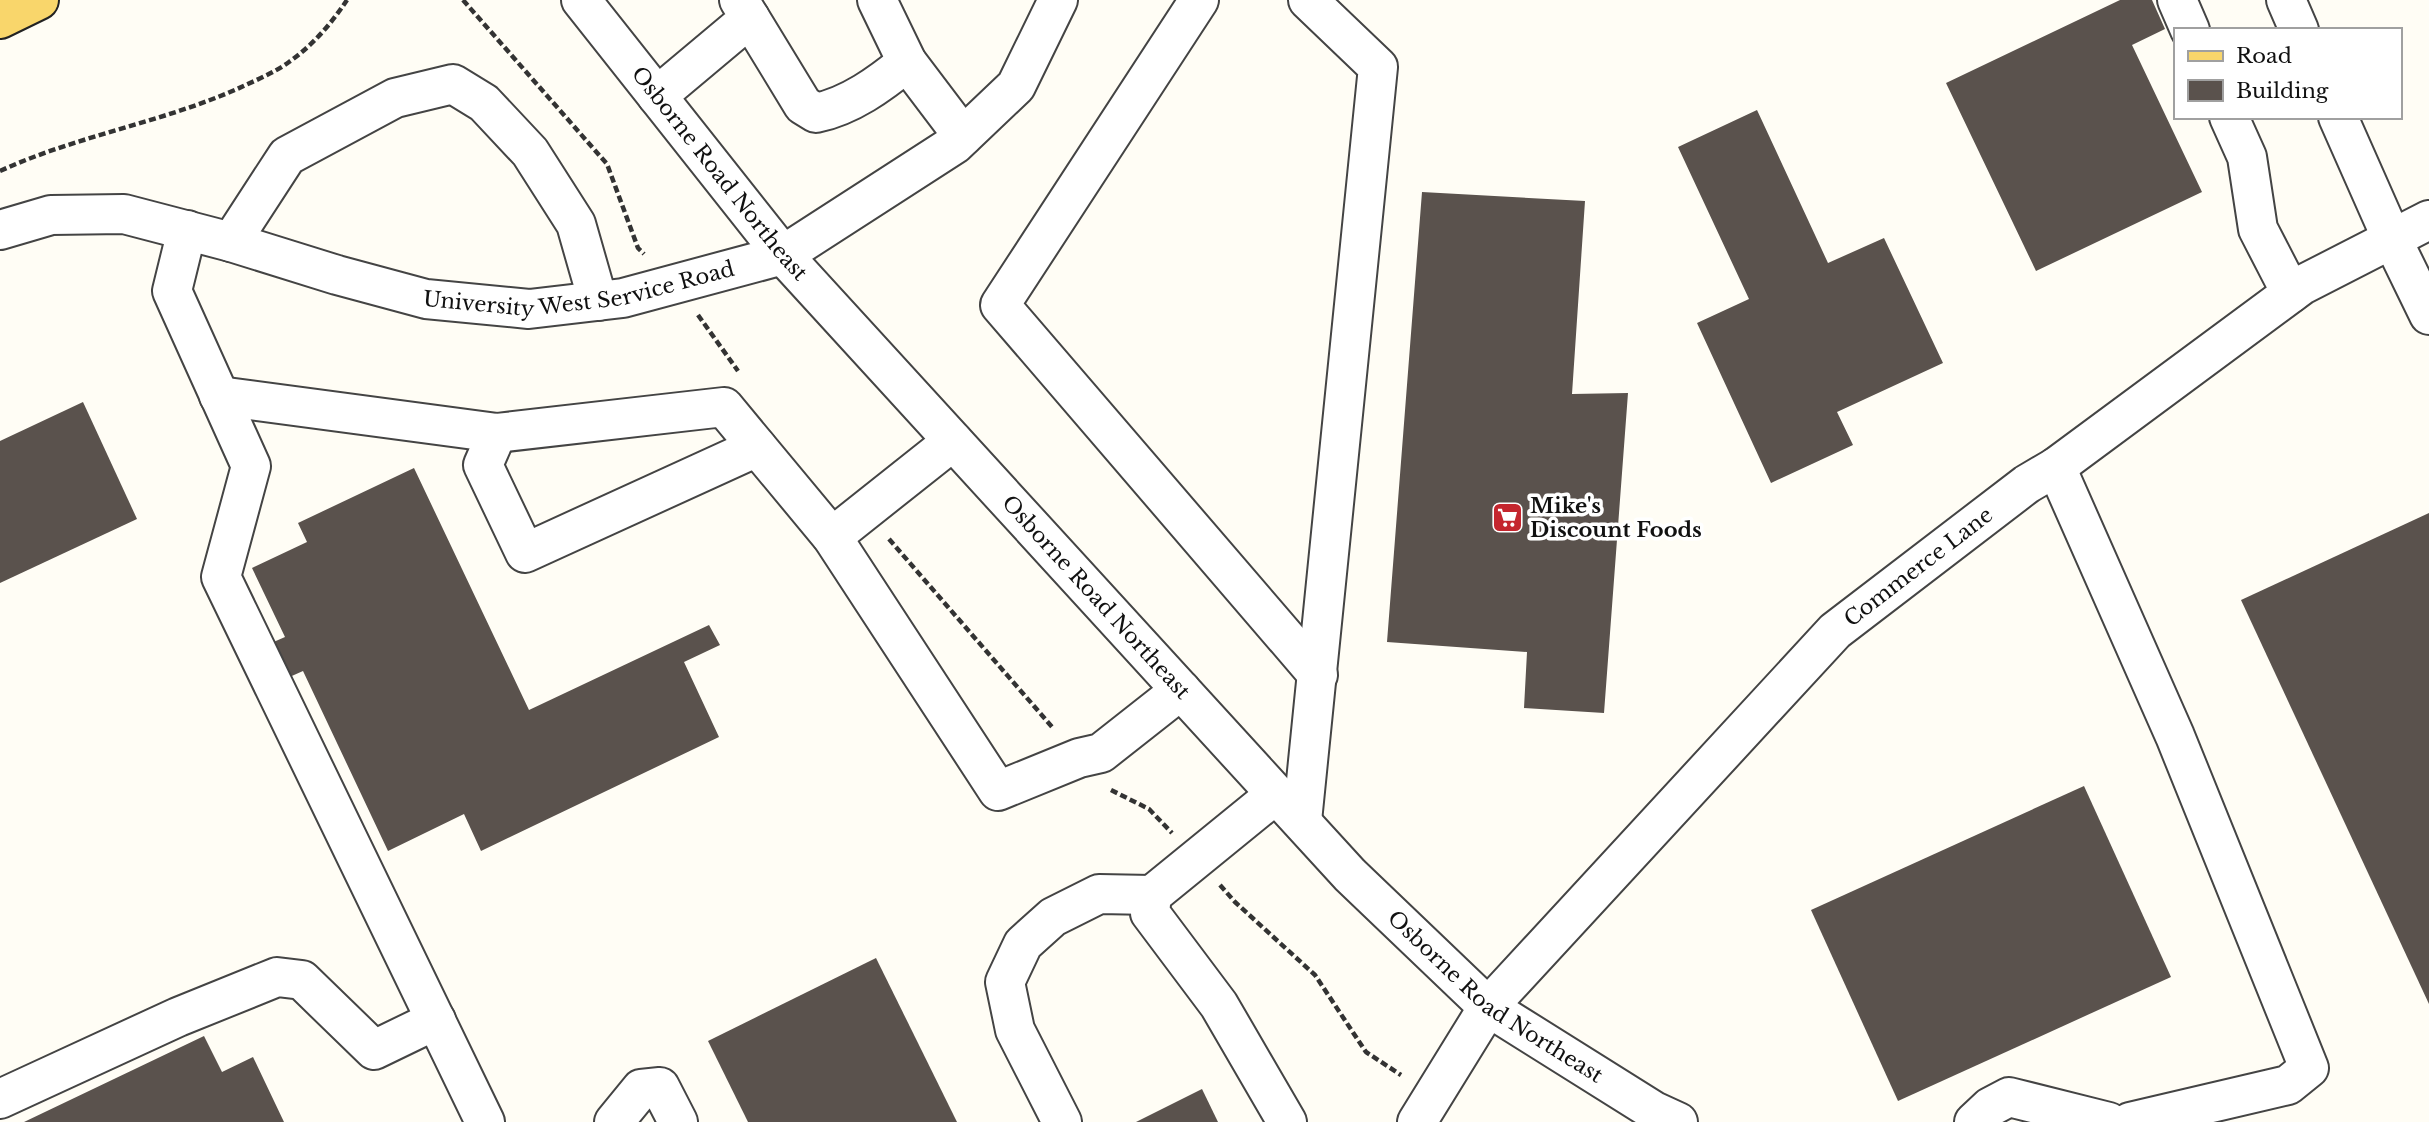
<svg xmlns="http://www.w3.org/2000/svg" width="2429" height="1122" viewBox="0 0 2429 1122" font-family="'Libre Baskerville',serif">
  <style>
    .building { fill: #5a524d }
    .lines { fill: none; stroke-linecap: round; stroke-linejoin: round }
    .minor-casing { stroke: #444; stroke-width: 42 }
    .major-casing { stroke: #222; stroke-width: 42 }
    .path { stroke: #333; stroke-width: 4.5; stroke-dasharray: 7 3.5; stroke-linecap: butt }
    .minor { stroke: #fff; stroke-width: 38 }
    .major { stroke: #f9d66b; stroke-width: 38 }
    .labels { text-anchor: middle; stroke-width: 7; stroke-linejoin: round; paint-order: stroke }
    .street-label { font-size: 21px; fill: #111; stroke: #fff }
    .poi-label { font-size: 21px; font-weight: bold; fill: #111; stroke: #fff; text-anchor: start }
  </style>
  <rect width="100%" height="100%" fill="#fffdf5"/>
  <g class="building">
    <polygon points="2120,0 2152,0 2165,29 2132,45 2202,192 2036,271 1946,83"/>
    <polygon points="1757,110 1828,263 1884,238 1943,363 1837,412 1853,445 1771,483 1697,323 1749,299 1678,147"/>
    <polygon points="1422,192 1585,201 1572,394 1628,393 1604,713 1524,708 1527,652 1387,642"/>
    <polygon points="83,402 137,519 0,583 0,441"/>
    <polygon points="414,468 529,710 709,625 720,645 684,662 719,737 481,851 464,814 388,851 303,671 285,679 269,644 285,637 252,568 307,542 298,523"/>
    <polygon points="2429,513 2429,1004 2241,600"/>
    <polygon points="2084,786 2171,977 1898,1101 1811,910"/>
    <polygon points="876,958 957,1122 748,1122 708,1041"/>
    <polygon points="204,1036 222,1072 253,1057 284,1122 24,1122"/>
    <polygon points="1202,1089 1218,1122 1136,1122"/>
  </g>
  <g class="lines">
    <defs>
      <g id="minor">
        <path id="s1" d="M 581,0 L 783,255 L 1350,875 L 1488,1007 L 1654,1111 L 1678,1122"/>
        <polyline points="877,0 907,62 963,136"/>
        <polyline points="1199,0 1000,305 1318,675"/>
        <polyline points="2177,0 2190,30"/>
        <polyline points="2286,0 2299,30"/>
        <path d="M 750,18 L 803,105 L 816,113 C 850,106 880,84 907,62"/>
        <polyline points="657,96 750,18 739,0"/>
        <polyline points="2229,117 2247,157 2258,229 2291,293"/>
        <polyline points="2338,117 2392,239 2429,315"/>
        <path id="s2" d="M 0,230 L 51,215 L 124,214 L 231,242 L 337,275 L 426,299 L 529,309 L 623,298 L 783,255 L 955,144 L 1016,86 L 1058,0"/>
        <polyline points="187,230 172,291 251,466 221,577 485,1122"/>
        <polyline points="231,242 287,156 395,98 453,84 484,103 530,152 576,224 598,301"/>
        <polyline points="219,396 497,433 724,407 832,537 998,791 1079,758 1101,753 1181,690"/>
        <polyline points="497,433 483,465 525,553 757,447"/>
        <polyline points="2056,467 2175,736 2309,1068 2288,1085 2130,1122"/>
        <polyline points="832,537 953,441"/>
        <polyline points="1276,794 1152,895 1150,913 1219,1005 1287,1122"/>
        <polyline points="1302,821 1378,67 1308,0"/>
        <polyline points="0,1099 178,1017 277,977 302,980 374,1050 436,1020"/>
        <polyline points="614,1122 641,1089 660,1087 678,1122"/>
        <polyline points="1062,1122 1015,1030 1005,982 1023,944 1053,917 1099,894 1152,895"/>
        <path id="s3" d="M 1417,1122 L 1488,1007 L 1835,631 L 2027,484 L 2056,467 L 2302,285 L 2429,220"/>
        <polyline points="1974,1122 1990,1107 2009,1097 2109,1122"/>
      </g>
      <polyline id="major" points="0,19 39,0"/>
    </defs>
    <use href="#minor" class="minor-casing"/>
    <use href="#major" class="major-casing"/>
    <g class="path">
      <polyline points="463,0 607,164 638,248 644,254"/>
      <path d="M 0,171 C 76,136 160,123 237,89 C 254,81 274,73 289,62 C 313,45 331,24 347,0"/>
      <polyline points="698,315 738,371"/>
      <polyline points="889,539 1053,728"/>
      <polyline points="1111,790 1149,809 1172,833"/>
      <polyline points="1220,885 1235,902 1315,975 1366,1052 1401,1075"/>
    </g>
    <use href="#minor" class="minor"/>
    <use href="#major" class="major"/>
  </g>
  <defs>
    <symbol id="supermarket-square" viewBox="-11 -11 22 22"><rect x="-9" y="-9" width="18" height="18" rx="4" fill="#c4262e" stroke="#fff"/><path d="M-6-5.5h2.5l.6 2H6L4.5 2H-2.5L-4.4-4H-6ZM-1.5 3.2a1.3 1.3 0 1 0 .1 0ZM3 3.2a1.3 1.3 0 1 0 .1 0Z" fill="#fff"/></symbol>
  </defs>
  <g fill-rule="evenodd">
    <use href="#supermarket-square" x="1490" y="500" width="35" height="35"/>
  </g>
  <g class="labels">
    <g class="street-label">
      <text dy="7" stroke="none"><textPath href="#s1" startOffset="222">Osborne Road Northeast</textPath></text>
      <text dy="7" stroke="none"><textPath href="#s2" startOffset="595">University West Service Road</textPath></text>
      <text dy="7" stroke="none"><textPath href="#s3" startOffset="752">Commerce Lane</textPath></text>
      <text dy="7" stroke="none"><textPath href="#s1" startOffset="789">Osborne Road Northeast</textPath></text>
      <text dy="7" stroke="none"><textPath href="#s1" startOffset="1356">Osborne Road Northeast</textPath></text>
    </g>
    <g class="poi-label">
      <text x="1530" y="513">Mike's<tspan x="1530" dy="24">Discount Foods</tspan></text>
    </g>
  </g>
  <rect x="2174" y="28" width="228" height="91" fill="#ffffff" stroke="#a0a0a0" stroke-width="2"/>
  <rect x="2188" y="51" width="35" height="10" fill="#f9d66b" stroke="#a0a0a0" stroke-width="2"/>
  <text x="2236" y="63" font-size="21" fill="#111111">Road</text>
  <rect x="2188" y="80" width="35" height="21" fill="#5a524d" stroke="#a0a0a0" stroke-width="2"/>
  <text x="2236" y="98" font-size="21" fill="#111111">Building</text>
</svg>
